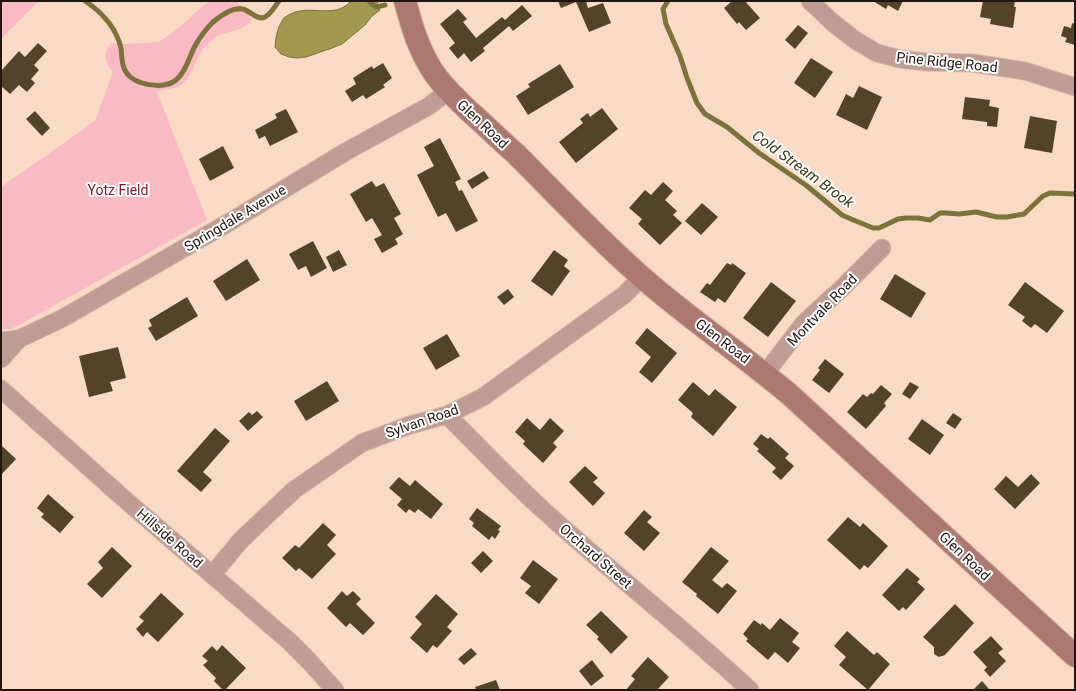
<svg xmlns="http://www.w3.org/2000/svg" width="1076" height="691" viewBox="0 0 1076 691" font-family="Roboto,sans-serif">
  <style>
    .green { fill: #f8bbc4 }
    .water { fill: #a2994f; stroke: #7b723c }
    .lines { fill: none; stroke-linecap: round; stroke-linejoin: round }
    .stream { stroke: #7b723c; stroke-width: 5 }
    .building { fill: #53432a }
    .street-casing { stroke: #d2b7a4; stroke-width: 19 }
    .secondary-casing { stroke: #d2b7a4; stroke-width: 24 }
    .street { stroke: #be9c94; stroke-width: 17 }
    .secondary { stroke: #ab796f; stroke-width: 22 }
    .labels { text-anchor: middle; stroke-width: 4; stroke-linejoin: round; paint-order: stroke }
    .street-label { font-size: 14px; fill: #21160f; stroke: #fff }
    .park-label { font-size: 14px; fill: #751a34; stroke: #fff }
    .water-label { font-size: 15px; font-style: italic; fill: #3d3817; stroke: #fff }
  </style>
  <rect width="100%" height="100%" fill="#f9dac5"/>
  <g class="green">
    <polygon points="1,1 39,1 1,39"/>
    <path d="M 212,1 L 237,2 L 248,14 L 252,20 L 250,23 L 240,29 L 217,36 L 202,50 L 188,78 L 179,87 L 159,91 L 155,90 L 157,92 L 207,220 L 19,325 L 11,329 L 1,329 L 1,187 L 95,121 L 113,72 C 104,63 103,52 111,43 L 126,44 L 159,42 L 180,27 L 205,4 Z"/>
  </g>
  <path class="water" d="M 351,1 L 377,1 L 380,10 L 372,16 L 365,25 L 353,35 L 342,44 L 332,48 L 306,57 L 297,58 L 289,57 L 281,54 L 275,47 C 276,36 277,28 284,18 C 307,0 333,22 351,1 Z"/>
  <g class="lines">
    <g class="stream">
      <path d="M 85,1 C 103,13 116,27 121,48 C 122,56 121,65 126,72 C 134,85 164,90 176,80 C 186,72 189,57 195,46 C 200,37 206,29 213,22 C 220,16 233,7 243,9 C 250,11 258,21 265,17 C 271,14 275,6 279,1"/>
      <polyline points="369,1 376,7 385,5"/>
      <polyline points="668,1 663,9 666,24 680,56 687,78 697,103 705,114 727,127 759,153 807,186 842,215 851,219 873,228 879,228 898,219 906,218 918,218 930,220 940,213 946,213 959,214 976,212 997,217 1007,217 1024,214 1043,196 1050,193 1075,194"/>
    </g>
  </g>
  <g class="building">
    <polygon points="558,1 586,1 588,8 603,3 611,23 589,32 576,2 561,8"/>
    <polygon points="732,1 745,1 760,18 746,30 739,22 737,24 724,8"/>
    <polygon points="873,1 903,1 898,11 888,5 886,9"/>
    <polygon points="983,1 1015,1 1014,7 1016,7 1013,28 990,24 991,19 980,17"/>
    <polygon points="522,5 532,16 513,31 509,26 483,48 485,51 471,62 464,53 458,59 449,48 455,43 440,24 458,9 467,19 463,22 476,38 502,17 505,20"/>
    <polygon points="1072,23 1075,24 1075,45 1065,42 1067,38 1061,36 1064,26 1071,28"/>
    <polygon points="798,25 808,33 795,49 785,40"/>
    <polygon points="38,43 47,51 34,65 39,70 31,79 35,83 27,92 19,85 10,94 1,86 1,71 19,51 25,57"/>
    <polygon points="811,58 833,72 815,98 794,83"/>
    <polygon points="383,63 392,78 383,85 385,87 366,99 363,95 352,102 345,91 356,84 353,78 372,66 373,69"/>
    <polygon points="560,64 574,87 528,115 516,96 530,87 528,84"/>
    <polygon points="859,86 882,97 867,130 836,115 846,94 853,98"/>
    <polygon points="965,97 990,100 989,106 999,108 997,127 987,126 987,122 962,119"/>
    <polygon points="602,108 618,129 576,163 559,142 583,123 580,119 588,113 590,117"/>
    <polygon points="286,109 298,132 270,146 265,136 259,139 255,130 277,118 275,114"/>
    <polygon points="35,111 50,128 42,136 26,119"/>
    <polygon points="1030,116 1057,121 1052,153 1024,148"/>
    <polygon points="440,138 461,179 455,182 459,191 462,190 478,221 456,232 446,213 438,217 417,175 434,166 424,147"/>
    <polygon points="223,146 234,168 210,181 199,159"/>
    <polygon points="484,171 489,178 472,189 467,181"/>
    <polygon points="372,181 376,187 384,183 401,214 394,218 403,234 395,239 398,244 382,253 374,239 382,235 372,218 366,222 350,194"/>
    <polygon points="663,182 673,191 665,200 677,211 673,215 682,223 660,245 638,224 642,219 629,208 645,190 651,195"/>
    <polygon points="702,203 718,217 701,235 685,221"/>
    <polygon points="313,241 327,268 311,277 306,266 298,270 289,254"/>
    <polygon points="339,250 347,265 333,272 326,257"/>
    <polygon points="554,250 568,260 564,266 570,271 552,296 531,281"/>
    <polygon points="247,259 260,280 226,301 213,281"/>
    <polygon points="727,263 731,265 732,263 746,273 725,303 718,298 715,302 700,292 707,283 710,285"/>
    <polygon points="895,274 926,293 911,318 880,299"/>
    <polygon points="771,282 796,301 768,337 743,318"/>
    <polygon points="1025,282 1064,311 1047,333 1035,324 1031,328 1022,321 1025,317 1008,305"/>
    <polygon points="508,289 514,297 504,305 497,297"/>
    <polygon points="187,297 198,316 156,341 148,328 152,326 149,320"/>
    <polygon points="647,328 677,353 652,383 639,372 651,357 635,343"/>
    <polygon points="447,334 460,356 436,370 423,348"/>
    <polygon points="118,347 126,378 110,382 113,391 89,397 79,356"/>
    <polygon points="825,359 844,374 829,393 812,380 820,370 818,368"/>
    <polygon points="327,381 339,401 306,421 294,401"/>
    <polygon points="693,382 709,396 715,389 737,407 713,436 691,417 693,413 678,400"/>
    <polygon points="910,382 919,387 910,399 902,394"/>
    <polygon points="881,385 892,394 884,403 886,406 866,429 847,412 863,394 867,397 871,393 873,394"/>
    <polygon points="257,411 263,417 248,431 239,421 249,412 252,415"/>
    <polygon points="953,413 962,419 955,429 946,423"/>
    <polygon points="527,418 540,430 550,418 564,431 553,443 557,447 543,463 523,444 525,441 515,432"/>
    <polygon points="922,419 944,435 930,455 908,439"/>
    <polygon points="215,428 230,441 203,472 212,480 201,492 177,471"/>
    <polygon points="761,434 768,439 770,437 789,454 785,458 794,466 781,480 772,472 776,468 757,451 759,449 753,444"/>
    <polygon points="1,445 16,459 1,475"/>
    <polygon points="585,466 598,478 593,482 605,493 593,506 569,482"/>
    <polygon points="1031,474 1040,483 1015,509 994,489 1006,476 1018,487"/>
    <polygon points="399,477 410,486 415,480 443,504 431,519 418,509 415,513 409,509 406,513 397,505 402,499 389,488"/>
    <polygon points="48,494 74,517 60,533 41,517 44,514 37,508"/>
    <polygon points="477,508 501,526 498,530 500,531 495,539 492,536 489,540 472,526 474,523 469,519"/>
    <polygon points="644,510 652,517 647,522 660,533 644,551 624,533"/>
    <polygon points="848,517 860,527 863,523 888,546 868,568 864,565 860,570 827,540"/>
    <polygon points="323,523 336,535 327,545 336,554 312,579 299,568 296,571 282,558 295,545 299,548"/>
    <polygon points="112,547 132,566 102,598 87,584 103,568 98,562"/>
    <polygon points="711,547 729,561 712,580 722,588 727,583 737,591 718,614 696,596 697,594 682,582"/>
    <polygon points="483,551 493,561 481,573 471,563"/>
    <polygon points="533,560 558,579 539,604 525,593 531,586 520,578"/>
    <polygon points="907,568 920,579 917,582 925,589 906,610 903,607 899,611 882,595"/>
    <polygon points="342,591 347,596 353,591 361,599 356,604 375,623 363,635 350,623 346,627 327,608"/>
    <polygon points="161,593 184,614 158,642 147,632 143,637 136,629 144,621 139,617"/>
    <polygon points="436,594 458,614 447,627 452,631 437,648 433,645 427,653 410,638 422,624 415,617"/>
    <polygon points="955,604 974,623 945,655 939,657 934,654 934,647 923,637"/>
    <polygon points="601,611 628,637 611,654 597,639 599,637 586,625"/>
    <polygon points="780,618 799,633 792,642 800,648 788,663 775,652 768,660 746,641 748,639 743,634 754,620 761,625 762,623 770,630"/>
    <polygon points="847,631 874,655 877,652 890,664 868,690 839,665 846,657 834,646"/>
    <polygon points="991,636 1003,649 998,653 1006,661 990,677 984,670 987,667 973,652"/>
    <polygon points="222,645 246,668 225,690 223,690 214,681 216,678 203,665 208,661 202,656 212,646 217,651"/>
    <polygon points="471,648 477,654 464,665 458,659"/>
    <polygon points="648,657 669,677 657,690 626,690 635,679 631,676"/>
    <polygon points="592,660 604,676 591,686 579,671"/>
    <polygon points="496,680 500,690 476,690 475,687"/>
    <polygon points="982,681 989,689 988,690 973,690"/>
  </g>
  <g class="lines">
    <defs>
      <g id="street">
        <polyline points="810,1 832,22 855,40 877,53 900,59 926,62 972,63 1025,71 1075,87"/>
        <polyline points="1,341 19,339 63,318 233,220 347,151 429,106 448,91"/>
        <polyline points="1,359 19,339"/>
        <polyline points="765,374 804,323 841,289 882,248"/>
        <polyline points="1,389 122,497 290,642 308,660 335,690"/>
        <path d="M 447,415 C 479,447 509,479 542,509 C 610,571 683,628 750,690"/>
        <polyline points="212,575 241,540 294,490 362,443 410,425 447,415 483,397 624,295 642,277"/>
      </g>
      <path id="secondary" d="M 405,1 C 412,27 419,51 434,73 C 444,88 457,99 469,111 C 485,125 500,140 516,154 C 558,196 599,240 644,279 C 690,319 741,354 788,393 L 1075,656"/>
    </defs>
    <use href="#street" class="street-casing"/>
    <use href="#secondary" class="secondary-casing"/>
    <use href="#street" class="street"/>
    <use href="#secondary" class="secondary"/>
  </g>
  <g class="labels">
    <g class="street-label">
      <text transform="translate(947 62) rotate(6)" y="5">Pine Ridge Road</text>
      <text transform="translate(483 124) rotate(43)" y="5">Glen Road</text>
      <text transform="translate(235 218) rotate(-31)" y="5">Springdale Avenue</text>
      <text transform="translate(822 310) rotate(-46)" y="5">Montvale Road</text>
      <text transform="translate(723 341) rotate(37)" y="5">Glen Road</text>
      <text transform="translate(422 421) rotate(-19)" y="5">Sylvan Road</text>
      <text transform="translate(170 538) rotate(41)" y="5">Hillside Road</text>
      <text transform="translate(596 556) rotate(41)" y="5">Orchard Street</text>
      <text transform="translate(965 556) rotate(43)" y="5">Glen Road</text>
    </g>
    <g class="park-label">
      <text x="118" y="195">Yotz Field</text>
    </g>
    <g class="water-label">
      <text transform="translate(803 169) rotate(36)" y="5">Cold Stream Brook</text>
    </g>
  </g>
  <rect width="1076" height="691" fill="none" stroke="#21160f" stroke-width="4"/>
</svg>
